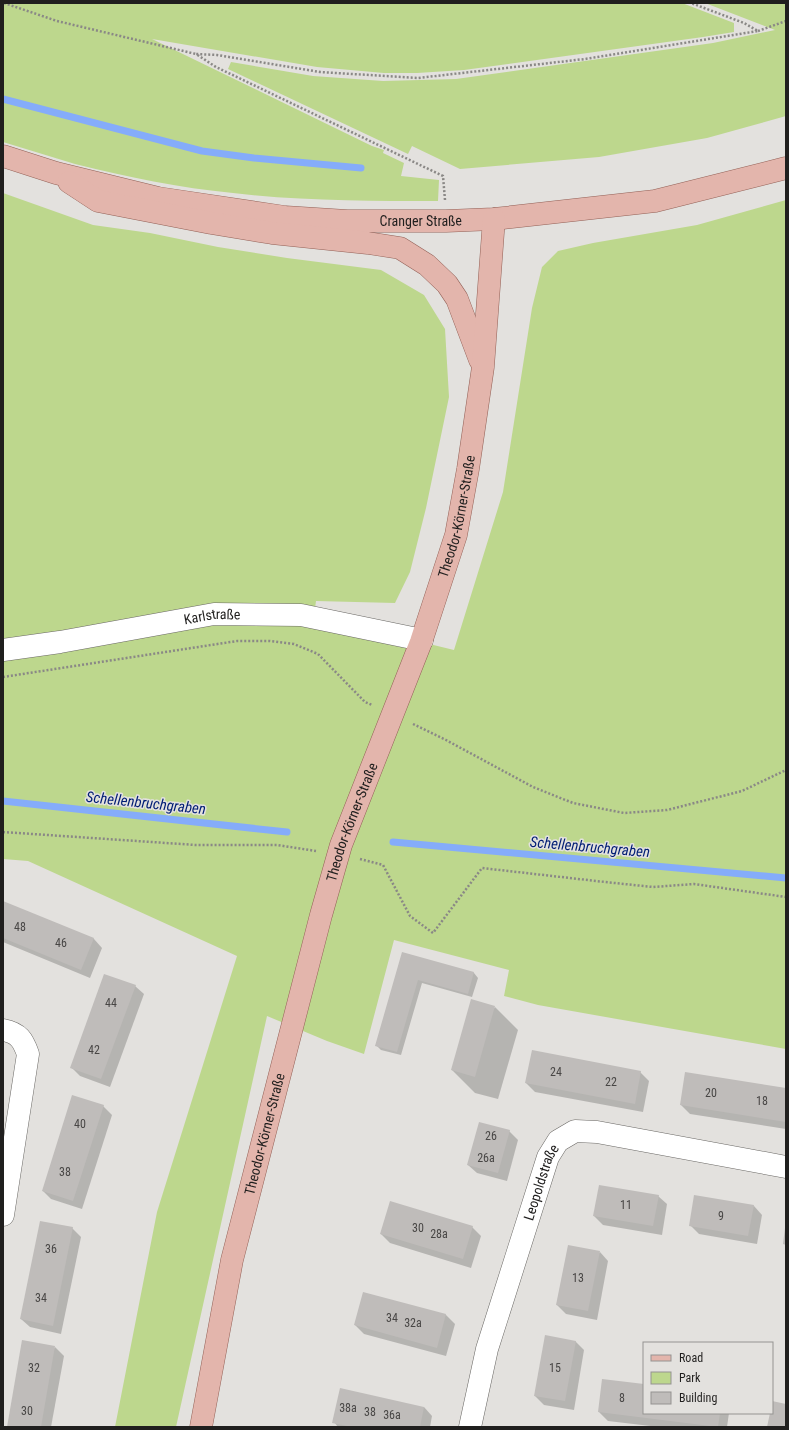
<svg xmlns="http://www.w3.org/2000/svg" width="789" height="1430" viewBox="0 0 789 1430" font-family="'Roboto Condensed',sans-serif">
  <style>
    .green { fill: #bdd78d }
    .shadow { fill: #0003 }
    .lines { fill: none; stroke-linecap: round; stroke-linejoin: round }
    .stream { stroke: #85acfa; stroke-width: 7 }
    .building { fill: #bfbcba }
    .minor-casing { stroke: #6a6865; stroke-width: 23 }
    .major-casing { stroke: #936157; stroke-width: 23 }
    .path { stroke: #8a8886; stroke-width: 2.5; stroke-dasharray: 2 2; stroke-linecap: butt }
    .minor { stroke: #fff; stroke-width: 22 }
    .major { stroke: #e3b5ac; stroke-width: 22 }
    .labels { text-anchor: middle; stroke-width: 3; stroke-linejoin: round; paint-order: stroke }
    .number-label { font-size: 12px; fill: #484645 }
    .street-label { font-size: 14px; fill: #201f1e; stroke: #e3e1de }
    .water-label { font-size: 15px; font-style: italic; fill: #001d74; stroke: #e3e1de }
  </style>
  <rect width="100%" height="100%" fill="#e3e1de"/>
  <g class="green">
    <path d="M 3,3 L 682,3 L 734,23 L 734,32 L 703,37 L 464,70 L 417,73 L 384,73 L 317,67 L 152,39 L 372,146 L 384,150 L 383,153 L 404,163 L 401,176 L 439,180 L 438,201 C 370,201 301,201 233,193 C 180,188 127,177 75,164 C 51,157 27,149 3,142 Z"/>
    <polygon points="705,3 786,3 786,116 707,138 599,157 460,169 412,146 408,154 228,69 231,62 313,76 383,81 456,79 713,43 775,30"/>
    <polygon points="3,193 93,225 150,233 218,247 287,258 381,270 424,295 445,329 449,397 426,508 410,572 395,603 316,601 314,616 454,650 503,492 532,308 542,267 558,251 593,243 697,225 786,200 786,1049 538,1005 504,996 509,970 394,940 364,1054 327,1041 267,1016 176,1427 115,1427 157,1212 237,956 28,861 3,859"/>
  </g>
  <g class="shadow">
    <polygon points="3,902 94,939 102,948 90,978 3,942"/>
    <polygon points="403,953 474,973 478,978 472,997 422,983 401,1055 381,1050 376,1045"/>
    <polygon points="135,986 144,994 110,1087 80,1076 71,1067"/>
    <polygon points="495,1007 518,1030 498,1099 475,1093 452,1070"/>
    <polygon points="640,1072 649,1081 643,1112 535,1092 526,1083"/>
    <polygon points="786,1089 786,1129 690,1114 681,1105"/>
    <polygon points="103,1106 112,1115 82,1209 51,1199 43,1191"/>
    <polygon points="509,1131 518,1140 507,1181 477,1173 468,1165"/>
    <polygon points="658,1196 667,1204 662,1235 603,1225 594,1216"/>
    <polygon points="754,1206 762,1215 757,1244 699,1234 690,1225"/>
    <polygon points="472,1227 481,1236 471,1268 390,1243 381,1234"/>
    <polygon points="72,1228 81,1237 61,1334 30,1327 21,1319"/>
    <polygon points="600,1252 608,1261 597,1320 566,1314 557,1305"/>
    <polygon points="364,1293 446,1315 455,1324 446,1356 364,1334 355,1325"/>
    <polygon points="575,1341 584,1350 574,1410 544,1405 535,1396"/>
    <polygon points="55,1347 64,1356 51,1427 8,1427"/>
    <polygon points="644,1386 644,1413 729,1413 727,1427 659,1427 608,1421 599,1412"/>
    <polygon points="424,1407 432,1416 430,1427 338,1427 334,1422"/>
  </g>
  <g class="lines">
    <g class="stream">
      <polyline points="3,99 202,151 254,158 361,168"/>
      <polyline points="3,801 287,832"/>
      <polyline points="393,842 786,878"/>
    </g>
  </g>
  <g class="building">
    <polygon points="3,901 94,938 81,970 3,938"/>
    <polygon points="402,952 474,972 468,994 418,980 397,1052 375,1046"/>
    <polygon points="104,974 136,985 101,1079 70,1068"/>
    <polygon points="471,999 495,1006 475,1077 451,1070"/>
    <polygon points="532,1050 641,1071 635,1104 525,1083"/>
    <polygon points="685,1072 786,1088 786,1122 680,1105"/>
    <polygon points="72,1095 104,1105 73,1201 42,1191"/>
    <polygon points="479,1122 510,1130 498,1173 467,1165"/>
    <polygon points="599,1185 659,1195 653,1226 593,1216"/>
    <polygon points="694,1195 754,1205 748,1236 689,1226"/>
    <polygon points="390,1201 473,1226 463,1259 380,1234"/>
    <polygon points="40,1221 73,1227 53,1326 20,1319"/>
    <polygon points="785,1228 786,1228 786,1245 783,1244"/>
    <polygon points="568,1245 600,1251 588,1311 556,1305"/>
    <polygon points="363,1292 446,1314 437,1348 354,1325"/>
    <polygon points="545,1335 576,1341 565,1401 534,1396"/>
    <polygon points="22,1340 55,1346 41,1427 7,1427"/>
    <polygon points="602,1379 644,1384 644,1413 720,1413 718,1427 598,1412"/>
    <polygon points="340,1388 424,1407 420,1427 352,1427 332,1423"/>
    <polygon points="772,1401 786,1404 786,1427 767,1427 770,1413 772,1413"/>
  </g>
  <g class="lines">
    <defs>
      <g id="minor">
        <path id="s1" d="M 3,650 L 60,642 L 214,614 L 301,615 L 422,640"/>
        <path d="M 3,1030 C 19,1033 23,1040 28,1054 L 3,1215"/>
        <path id="s2" d="M 470,1427 L 487,1349 L 548,1157 L 558,1141 L 575,1131 L 597,1132 L 786,1167"/>
      </g>
      <g id="major">
        <path id="s3" d="M 3,156 L 56,173 L 158,198 L 285,217 L 347,221 L 446,221 L 494,219 L 655,201 L 786,168"/>
        <polyline points="69,182 98,201 211,223 272,233 368,243 400,248 427,265 447,284 457,299 480,360"/>
        <path id="s4" d="M 201,1427 L 232,1260 L 321,915 L 341,845 L 421,642 L 456,535 L 468,469 L 483,367 L 494,219"/>
      </g>
    </defs>
    <use href="#minor" class="minor-casing"/>
    <use href="#major" class="major-casing"/>
    <g class="path">
      <polyline points="4,3 57,21 196,54"/>
      <polyline points="758,31 786,21"/>
      <polyline points="445,200 443,176 216,67 196,54 217,55 320,72 418,78 585,59 758,31 744,23 691,3"/>
      <polyline points="3,677 237,641 270,641 294,644 318,654 365,702 372,705"/>
      <polyline points="413,724 446,740 533,787 573,803 624,813 667,810 742,791 786,770"/>
      <polyline points="3,832 196,845 277,845 316,851"/>
      <polyline points="360,859 383,865 410,916 433,933 482,868 605,882 653,887 694,884 786,897"/>
    </g>
    <use href="#minor" class="minor"/>
    <use href="#major" class="major"/>
  </g>
  <g class="labels">
    <g class="number-label">
      <text x="20" y="931">48</text>
      <text x="61" y="947">46</text>
      <text x="111" y="1007">44</text>
      <text x="94" y="1054">42</text>
      <text x="556" y="1076">24</text>
      <text x="611" y="1086">22</text>
      <text x="711" y="1097">20</text>
      <text x="762" y="1105">18</text>
      <text x="80" y="1128">40</text>
      <text x="491" y="1140">26</text>
      <text x="486" y="1162">26a</text>
      <text x="65" y="1176">38</text>
      <text x="626" y="1209">11</text>
      <text x="721" y="1220">9</text>
      <text x="418" y="1232">30</text>
      <text x="439" y="1238">28a</text>
      <text x="51" y="1253">36</text>
      <text x="578" y="1282">13</text>
      <text x="41" y="1302">34</text>
      <text x="392" y="1322">34</text>
      <text x="413" y="1327">32a</text>
      <text x="34" y="1372">32</text>
      <text x="555" y="1372">15</text>
      <text x="622" y="1402">8</text>
      <text x="348" y="1412">38a</text>
      <text x="27" y="1415">30</text>
      <text x="370" y="1416">38</text>
      <text x="392" y="1419">36a</text>
    </g>
    <g class="street-label">
      <text dy="5" stroke="none"><textPath href="#s3" startOffset="425">Cranger Straße</textPath></text>
      <text dy="5" stroke="none"><textPath href="#s4" startOffset="948">Theodor-Körner-Straße</textPath></text>
      <text dy="5" stroke="none"><textPath href="#s1" startOffset="212">Karlstraße</textPath></text>
      <text dy="5" stroke="none"><textPath href="#s4" startOffset="624">Theodor-Körner-Straße</textPath></text>
      <text dy="5" stroke="none"><textPath href="#s4" startOffset="300">Theodor-Körner-Straße</textPath></text>
      <text dy="5" stroke="none"><textPath href="#s2" startOffset="255">Leopoldstraße</textPath></text>
    </g>
    <g class="water-label">
      <text transform="translate(146 803) rotate(6)" y="5">Schellenbruchgraben</text>
      <text transform="translate(590 847) rotate(5)" y="5">Schellenbruchgraben</text>
    </g>
  </g>
  <rect width="789" height="1430" fill="none" stroke="#201f1e" stroke-width="8"/>
  <rect x="643" y="1342" width="130" height="72" fill="#e3e1de" stroke="#959391"/>
  <rect x="651" y="1355" width="20" height="6" fill="#e3b5ac" stroke="#959391"/>
  <text x="679" y="1362" font-size="12" fill="#201f1e">Road</text>
  <rect x="651" y="1372" width="20" height="12" fill="#bdd78d" stroke="#959391"/>
  <text x="679" y="1382" font-size="12" fill="#201f1e">Park</text>
  <rect x="651" y="1392" width="20" height="12" fill="#bfbcba" stroke="#959391"/>
  <text x="679" y="1402" font-size="12" fill="#201f1e">Building</text>
</svg>
